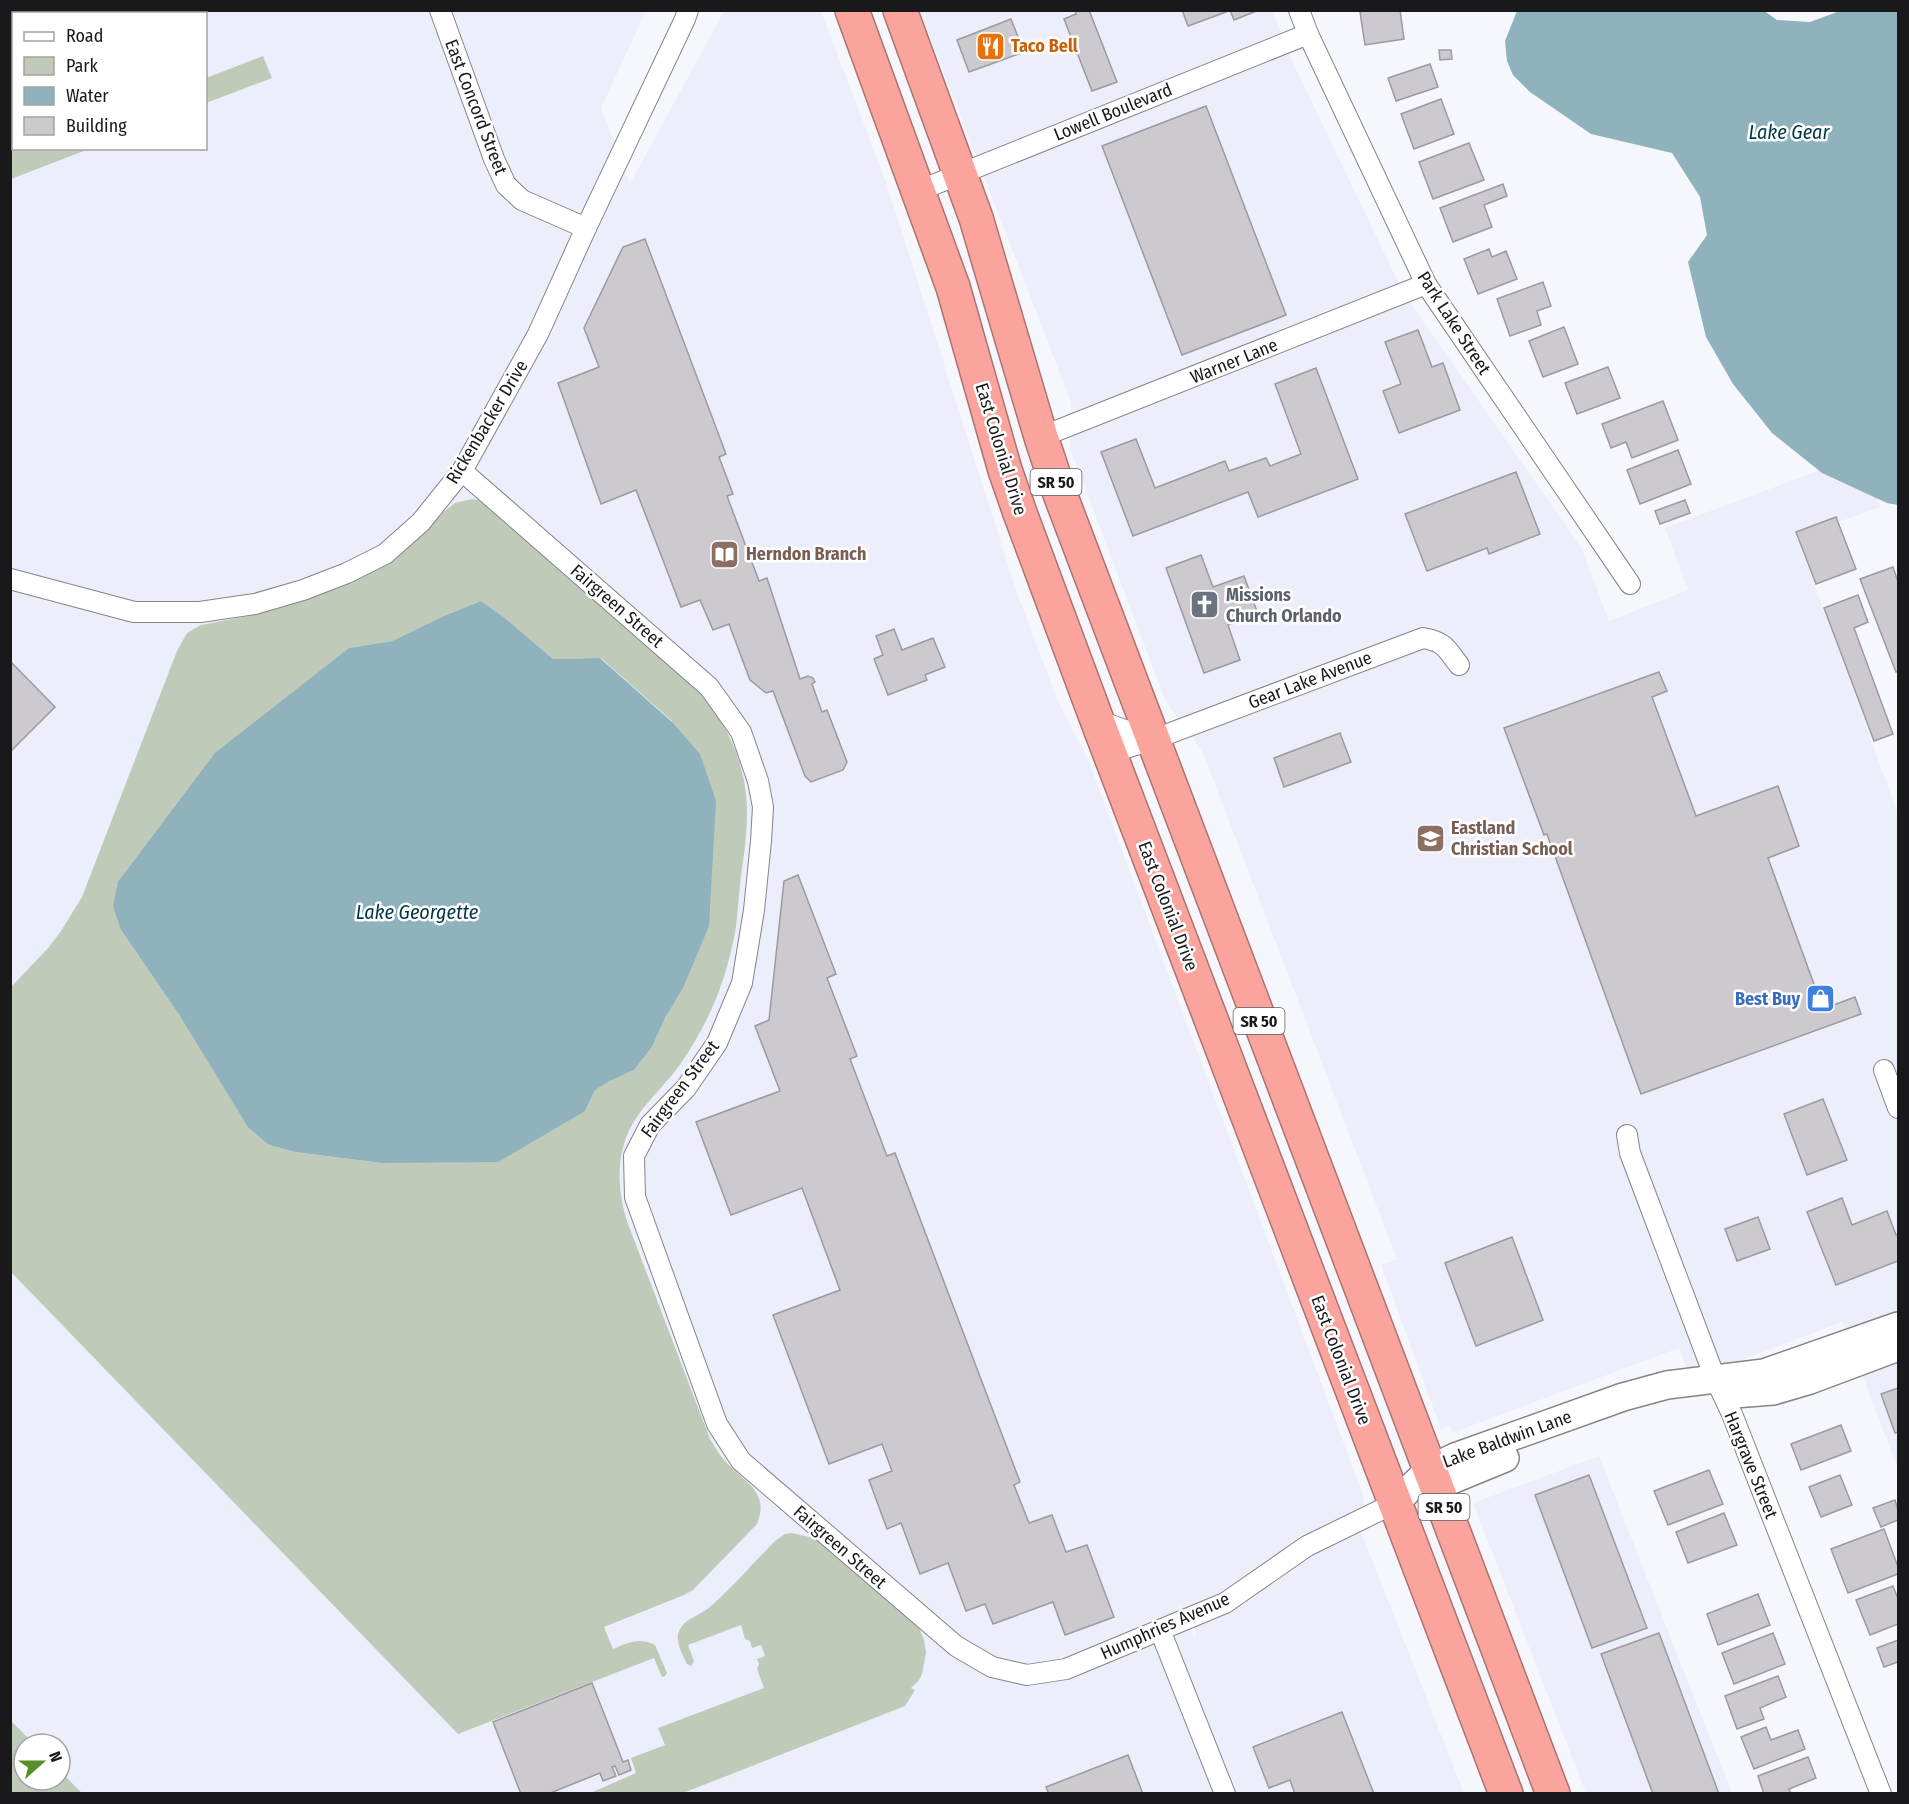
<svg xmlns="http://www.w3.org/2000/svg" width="1909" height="1804" viewBox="0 0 1909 1804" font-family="'Fira Sans Condensed',sans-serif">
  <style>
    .built { fill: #edeefb; fill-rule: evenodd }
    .green { fill: #bfcab9; fill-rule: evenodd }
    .water { fill: #8fb2bd }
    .building { fill: #cccacf; stroke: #9c9a9f; stroke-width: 1.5 }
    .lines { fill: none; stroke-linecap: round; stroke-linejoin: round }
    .street-casing { stroke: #848489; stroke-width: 22 }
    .secondary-casing { stroke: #848489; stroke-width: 30 }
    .highway-casing { stroke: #ac7370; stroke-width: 36 }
    .street { stroke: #fff; stroke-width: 20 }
    .secondary { stroke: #fff; stroke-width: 27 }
    .highway { stroke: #fba49e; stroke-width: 33 }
    .labels { text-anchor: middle; stroke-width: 5; stroke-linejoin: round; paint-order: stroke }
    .shield { fill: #fff; stroke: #5e5e5f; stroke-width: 1.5 }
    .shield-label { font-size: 16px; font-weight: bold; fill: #19191b }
    .food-label { font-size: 18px; font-weight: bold; fill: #c56008; stroke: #fff; text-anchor: start }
    .street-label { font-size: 18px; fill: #19191b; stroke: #fff }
    .education-label { font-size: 18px; font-weight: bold; fill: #785e54; stroke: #fff; text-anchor: start }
    .worship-label { font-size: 18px; font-weight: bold; fill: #5b616d; stroke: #fff; text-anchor: start }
    .shop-label { font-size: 18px; font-weight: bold; fill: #366cbe; stroke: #fff; text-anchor: end }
    .water-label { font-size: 20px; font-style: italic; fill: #003744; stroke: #fff }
  </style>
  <rect width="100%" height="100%" fill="#f6f7fc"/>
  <g class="built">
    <path d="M 11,11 L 646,11 L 601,108 L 630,184 L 722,15 L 726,11 L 821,11 L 886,182 L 1017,593 L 1058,701 L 1088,760 L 1364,1497 L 1363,1507 L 1315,1530 L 1204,1603 L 1192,1609 L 1185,1609 L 1178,1606 L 1195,1639 L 1195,1626 L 1199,1617 L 1358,1524 L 1464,1793 L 11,1794 ZM 14,14 L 206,14 L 206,148 L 14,148 ZM 24,1744 L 60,1744 L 60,1780 L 24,1780 Z"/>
    <polygon points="920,11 1272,11 1294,65 1404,294 1581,547 1609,621 1688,590 1665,528 1860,455 1880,507 1797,537 1898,814 1898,1469 1842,1322 1691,1379 1679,1348 1452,1433 1450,1425 1441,1429 1381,1265 1397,1259 1203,753 1165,700 1070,448 1071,402"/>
    <polygon points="1599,1456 1732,1793 1586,1793 1473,1503"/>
  </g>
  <g class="green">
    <polygon points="263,56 272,78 206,103 206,78"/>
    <polygon points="13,117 14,148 89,149 11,179 11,121"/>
    <path d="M 472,499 L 485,501 L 695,686 C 717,712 734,738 742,772 C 751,806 746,841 741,876 C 738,899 738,924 732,947 C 725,977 715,1006 700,1032 C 693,1045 685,1058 676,1070 C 662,1088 645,1103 633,1123 C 615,1153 617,1192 628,1224 L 710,1439 C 716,1449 722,1459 730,1466 C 749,1485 769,1494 757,1524 L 693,1590 L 684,1595 L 604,1627 L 613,1649 C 629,1642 640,1637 655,1645 L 667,1673 L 665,1676 L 662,1677 L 654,1658 L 458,1734 L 11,1272 L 11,987 L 49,947 L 61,931 L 82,897 L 177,651 L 187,633 L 201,625 L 258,614 L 289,605 L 321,593 L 437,517 L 455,503 ZM 481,601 L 505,618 L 553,659 L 601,658 L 672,721 L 666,1016 L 652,1047 L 634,1070 L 610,1081 L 595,1090 L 585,1111 L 381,1163 L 295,1152 L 269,1145 L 121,930 L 349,648 L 392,641 L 446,615 Z"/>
    <path d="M 791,1533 L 814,1538 L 918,1625 L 924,1640 L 926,1653 L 922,1674 L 919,1680 L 911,1688 L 915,1690 L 905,1706 L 683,1793 L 588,1794 L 636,1773 L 631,1758 L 665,1745 L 658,1728 L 764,1688 L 757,1669 L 759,1664 L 757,1659 L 765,1656 L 761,1645 L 752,1648 L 750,1641 L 745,1639 L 741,1625 L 688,1645 L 694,1661 L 691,1666 L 687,1664 C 682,1653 674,1641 680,1629 C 686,1618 701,1615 710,1607 C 733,1587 753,1563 775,1541 L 785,1534 Z"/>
    <polygon points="10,1720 34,1744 24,1744 24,1780 60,1780 60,1771 82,1793 11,1793"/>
  </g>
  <g class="water">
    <polygon points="1763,10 1777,20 1810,22 1840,11 1898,11 1898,505 1887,503 1822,473 1772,433 1733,384 1706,337 1688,262 1707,235 1700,197 1672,153 1591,134 1530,92 1513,75 1507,61 1505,41 1517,11"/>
    <polygon points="481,601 505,618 553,659 600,658 672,722 700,754 716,801 709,926 683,988 666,1016 652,1047 634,1070 610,1081 595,1090 585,1111 498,1162 381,1163 295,1152 269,1145 248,1127 180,1016 121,930 113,906 118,882 215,753 349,648 392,641 446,615"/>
  </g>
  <g class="building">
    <polygon points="1075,10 1089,10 1117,82 1092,91 1064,19 1076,14"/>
    <polygon points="1182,10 1225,10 1226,12 1188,26"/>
    <polygon points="1230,10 1259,10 1234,20"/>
    <polygon points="1369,10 1400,10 1404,39 1365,45 1360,12"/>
    <polygon points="1011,19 1024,52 969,72 957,40"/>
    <polygon points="1439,50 1451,50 1452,59 1440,60"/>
    <polygon points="1430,64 1438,87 1396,101 1388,78"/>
    <polygon points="1441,99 1454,134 1414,149 1401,114"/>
    <polygon points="1206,106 1286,315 1182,355 1102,146"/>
    <polygon points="1469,143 1484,180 1433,199 1419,162"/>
    <polygon points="1503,184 1507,196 1484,205 1492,227 1453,242 1440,208"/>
    <polygon points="645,239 726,454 719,457 733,494 727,496 759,581 767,578 800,679 808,676 813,678 815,682 812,684 822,712 827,710 847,762 843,770 811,782 805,776 773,691 766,693 750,680 729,624 713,630 700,600 681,607 636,490 601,504 558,383 599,367 584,328 623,247"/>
    <polygon points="1489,249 1492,257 1506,251 1517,279 1478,294 1464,259"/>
    <polygon points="1543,282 1551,306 1537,311 1541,325 1510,336 1497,299"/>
    <polygon points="1564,327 1578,364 1543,377 1529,341"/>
    <polygon points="1418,330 1432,367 1443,363 1460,410 1399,433 1383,391 1401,384 1385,342"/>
    <polygon points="1608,367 1620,398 1577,414 1565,383"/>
    <polygon points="1316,368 1358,479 1258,517 1248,492 1133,536 1101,452 1136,439 1155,488 1225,461 1229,471 1266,458 1270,466 1301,454 1275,384"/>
    <polygon points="1663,401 1678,440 1632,458 1626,442 1611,448 1602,424"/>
    <polygon points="1678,450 1691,484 1640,504 1627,470"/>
    <polygon points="1516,472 1540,534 1489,554 1487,548 1427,571 1405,514"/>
    <polygon points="1685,500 1690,513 1660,524 1655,511"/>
    <polygon points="1836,517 1856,569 1816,584 1796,532"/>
    <polygon points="1201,555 1213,587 1244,576 1258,614 1228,625 1240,660 1204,673 1166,568"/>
    <polygon points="1893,567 1898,582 1898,671 1896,672 1860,579"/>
    <polygon points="1858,595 1868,622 1854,628 1893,734 1874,741 1824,608"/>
    <polygon points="894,629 902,650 933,638 945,667 925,675 927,680 888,695 874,659 883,655 876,636"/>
    <polygon points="10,661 55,707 10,752"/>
    <polygon points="1659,672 1667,691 1652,697 1696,816 1778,786 1799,846 1768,858 1823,1009 1855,997 1861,1014 1641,1094 1547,834 1544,835 1504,728"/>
    <polygon points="1340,733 1351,762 1284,787 1274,758"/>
    <polygon points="798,875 836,974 827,978 857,1056 850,1059 887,1156 895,1153 1020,1482 1014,1485 1029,1523 1052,1515 1066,1552 1087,1545 1114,1617 1065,1635 1053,1602 993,1624 985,1604 966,1611 948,1563 920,1574 901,1523 887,1529 869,1480 892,1471 882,1444 829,1464 773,1315 840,1290 802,1188 731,1215 696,1122 780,1091 755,1026 769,1020 784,881"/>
    <polygon points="1823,1099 1847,1160 1807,1175 1784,1114"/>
    <polygon points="1842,1198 1852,1225 1887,1211 1896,1235 1898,1234 1898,1261 1836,1285 1807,1212"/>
    <polygon points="1758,1217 1770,1249 1737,1261 1725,1229"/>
    <polygon points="1512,1237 1543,1320 1476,1346 1445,1263"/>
    <polygon points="1898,1388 1898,1432 1895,1433 1881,1394"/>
    <polygon points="1841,1425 1851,1451 1801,1470 1791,1444"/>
    <polygon points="1709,1470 1723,1504 1668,1525 1654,1491"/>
    <polygon points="1589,1475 1647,1628 1592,1648 1535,1495"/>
    <polygon points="1840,1475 1852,1505 1821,1517 1809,1487"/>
    <polygon points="1895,1500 1898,1510 1898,1520 1881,1527 1873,1508"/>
    <polygon points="1724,1513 1737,1545 1688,1563 1676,1532"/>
    <polygon points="1884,1529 1898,1567 1898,1574 1848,1593 1831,1549"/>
    <polygon points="1893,1586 1898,1599 1898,1624 1870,1635 1856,1600"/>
    <polygon points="1758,1594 1770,1625 1718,1645 1707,1614"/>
    <polygon points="1659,1633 1719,1794 1653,1794 1601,1654"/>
    <polygon points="1773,1633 1785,1664 1734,1684 1722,1653"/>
    <polygon points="1898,1640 1898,1662 1884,1667 1877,1648"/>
    <polygon points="1778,1676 1786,1697 1760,1708 1764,1719 1737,1729 1725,1696"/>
    <polygon points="592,1683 623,1762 628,1760 631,1770 619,1775 615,1766 612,1767 616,1776 603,1781 600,1773 548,1794 521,1794 493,1722"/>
    <polygon points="1342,1712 1374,1794 1295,1794 1290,1780 1269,1788 1253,1747"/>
    <polygon points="1766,1727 1771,1740 1798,1730 1805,1749 1754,1769 1741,1737"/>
    <polygon points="1128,1755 1143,1794 1049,1794 1046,1787"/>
    <polygon points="1808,1757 1816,1778 1789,1789 1791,1794 1764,1794 1758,1776"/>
  </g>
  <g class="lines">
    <defs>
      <g id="street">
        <polyline points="440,10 494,159 506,185 522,200 586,228"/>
        <polyline points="1299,10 1308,34 1426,284 1630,584"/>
        <polyline points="918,191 1308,34"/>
        <polyline points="1041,437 1426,284"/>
        <polyline points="462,471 709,687 741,732 758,781 763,807 761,841 754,910 742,983 717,1043 686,1088 650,1125 634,1156 635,1197 717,1424 741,1461 956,1646 992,1667 1027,1675 1066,1669 1225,1603 1307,1546 1395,1503"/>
        <polyline points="10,579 134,612 200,612 255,604 303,590 347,573 385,554 421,522 462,471 538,334 586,228 685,19 688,10"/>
        <polyline points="1097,720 1152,740"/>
        <path d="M 1110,753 L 1152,740 L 1423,638 C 1445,642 1446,648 1459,665"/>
        <polyline points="1884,1070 1898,1108"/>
        <polyline points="1627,1135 1630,1153 1715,1378 1732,1414 1881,1794"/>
        <polyline points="1160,1630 1225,1794"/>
      </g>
      <g id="secondary">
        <polyline points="1734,1394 1773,1391 1810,1380 1898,1347"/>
        <polyline points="1427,1490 1505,1458"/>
        <polyline points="1395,1503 1430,1469 1455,1457 1623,1397 1667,1385 1764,1373 1898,1326"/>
      </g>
      <g id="highway">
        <polyline points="852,10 953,287 1005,470 1020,513 1097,720 1506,1794"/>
        <polyline points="900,10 976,218 1041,437 1060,494 1553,1794"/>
      </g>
    </defs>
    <use href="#street" class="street-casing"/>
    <use href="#secondary" class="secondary-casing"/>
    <use href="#highway" class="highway-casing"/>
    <use href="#street" class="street"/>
    <use href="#secondary" class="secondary"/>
    <use href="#highway" class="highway"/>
  </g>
  <defs>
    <symbol id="restaurant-square" viewBox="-11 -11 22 22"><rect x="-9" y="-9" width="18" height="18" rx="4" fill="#e8710a" stroke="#fff"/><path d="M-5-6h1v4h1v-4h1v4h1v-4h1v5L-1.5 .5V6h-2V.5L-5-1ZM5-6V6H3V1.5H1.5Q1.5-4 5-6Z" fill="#fff"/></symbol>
    <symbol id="library-square" viewBox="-11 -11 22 22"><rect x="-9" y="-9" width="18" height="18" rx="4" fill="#8d6e63" stroke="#fff"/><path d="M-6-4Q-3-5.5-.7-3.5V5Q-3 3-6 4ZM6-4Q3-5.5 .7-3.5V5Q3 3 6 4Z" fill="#fff"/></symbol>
    <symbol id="church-square" viewBox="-11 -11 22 22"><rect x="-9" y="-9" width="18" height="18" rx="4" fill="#6b7280" stroke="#fff"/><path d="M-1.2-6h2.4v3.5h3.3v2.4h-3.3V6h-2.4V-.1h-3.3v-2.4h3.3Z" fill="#fff"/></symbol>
    <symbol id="school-square" viewBox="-11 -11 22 22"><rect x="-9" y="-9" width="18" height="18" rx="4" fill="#8d6e63" stroke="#fff"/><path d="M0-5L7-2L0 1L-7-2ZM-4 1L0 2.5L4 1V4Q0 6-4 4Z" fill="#fff"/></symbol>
    <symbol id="shop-square" viewBox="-11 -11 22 22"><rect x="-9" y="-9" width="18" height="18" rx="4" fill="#3f7fe0" stroke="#fff"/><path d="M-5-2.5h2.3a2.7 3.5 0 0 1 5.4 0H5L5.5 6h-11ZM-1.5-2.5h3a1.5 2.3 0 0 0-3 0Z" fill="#fff"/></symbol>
  </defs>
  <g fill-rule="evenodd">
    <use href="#restaurant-square" x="974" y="30" width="33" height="33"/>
    <use href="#library-square" x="708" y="538" width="33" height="33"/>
    <use href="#church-square" x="1188" y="588" width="33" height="33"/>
    <use href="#school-square" x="1414" y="822" width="33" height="33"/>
    <use href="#shop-square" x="1804" y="982" width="33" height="33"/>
  </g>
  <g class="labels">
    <g class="shield">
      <rect x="1030.5" y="469" width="51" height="26" rx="4.5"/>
      <rect x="1233.5" y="1008" width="51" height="26" rx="4.5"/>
      <rect x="1418.5" y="1494" width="51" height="26" rx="4.5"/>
    </g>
    <g class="shield-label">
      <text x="1056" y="488">SR 50</text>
      <text x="1259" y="1027">SR 50</text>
      <text x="1444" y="1513">SR 50</text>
    </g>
    <g class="food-label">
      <text x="1011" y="52">Taco Bell</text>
    </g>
    <g class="street-label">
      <text transform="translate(476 107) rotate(69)" y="6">East Concord Street</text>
      <text transform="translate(1113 112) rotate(-22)" y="6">Lowell Boulevard</text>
      <text transform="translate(1454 323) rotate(57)" y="6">Park Lake Street</text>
      <text transform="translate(1234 361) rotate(-22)" y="6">Warner Lane</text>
      <text transform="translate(487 422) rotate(-59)" y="6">Rickenbacker Drive</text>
      <text transform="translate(1001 449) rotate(73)" y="6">East Colonial Drive</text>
      <text transform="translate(617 606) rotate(41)" y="6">Fairgreen Street</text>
      <text transform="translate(1310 680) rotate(-21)" y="6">Gear Lake Avenue</text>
      <text transform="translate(1168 906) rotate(69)" y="6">East Colonial Drive</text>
      <text transform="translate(680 1089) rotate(-53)" y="6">Fairgreen Street</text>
      <text transform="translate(1341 1360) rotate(69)" y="6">East Colonial Drive</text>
      <text transform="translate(1507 1439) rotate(-20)" y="6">Lake Baldwin Lane</text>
      <text transform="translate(1751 1465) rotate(68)" y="6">Hargrave Street</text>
      <text transform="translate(840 1547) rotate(41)" y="6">Fairgreen Street</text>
      <text transform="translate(1165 1626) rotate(-24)" y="6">Humphries Avenue</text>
    </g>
    <g class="education-label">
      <text x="746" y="560">Herndon Branch</text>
      <text x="1451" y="834">Eastland<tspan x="1451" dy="21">Christian School</tspan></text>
    </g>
    <g class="worship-label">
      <text x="1226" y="601">Missions<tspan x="1226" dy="21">Church Orlando</tspan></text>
    </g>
    <g class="shop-label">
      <text x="1800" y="1005">Best Buy</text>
    </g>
    <g class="water-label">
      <text x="1789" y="139">Lake Gear</text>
      <text x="417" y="919">Lake Georgette</text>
    </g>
  </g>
  <rect width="1909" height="1804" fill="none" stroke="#19191b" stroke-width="24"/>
  <rect x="12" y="12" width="195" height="138" fill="#ffffff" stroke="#a3a3a4" stroke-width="1.5"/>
  <rect x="24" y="32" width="30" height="9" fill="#ffffff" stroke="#a3a3a4" stroke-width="1.5"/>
  <text x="66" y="42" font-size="18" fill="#19191b">Road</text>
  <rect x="24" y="57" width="30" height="18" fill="#bfcab9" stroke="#a3a3a4" stroke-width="1.5"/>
  <text x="66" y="72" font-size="18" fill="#19191b">Park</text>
  <rect x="24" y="87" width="30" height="18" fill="#8fb2bd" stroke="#a3a3a4" stroke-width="1.5"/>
  <text x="66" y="102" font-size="18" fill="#19191b">Water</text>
  <rect x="24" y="117" width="30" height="18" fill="#cccacf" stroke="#a3a3a4" stroke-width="1.5"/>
  <text x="66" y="132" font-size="18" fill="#19191b">Building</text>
  <g transform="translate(42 1762) rotate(69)"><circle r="28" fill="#ffffff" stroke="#a3a3a4" stroke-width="1.5"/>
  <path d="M0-4.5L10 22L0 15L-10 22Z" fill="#588e29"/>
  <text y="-9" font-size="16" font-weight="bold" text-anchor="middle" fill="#19191b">N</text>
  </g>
</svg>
